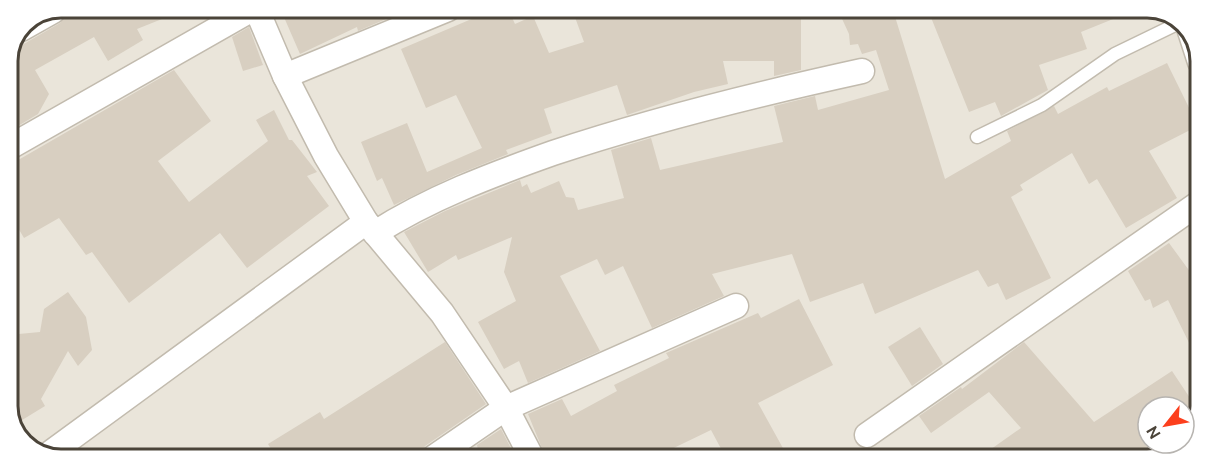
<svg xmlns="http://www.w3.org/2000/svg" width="1208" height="467" viewBox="0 0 1208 467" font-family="Ubuntu,sans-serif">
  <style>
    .residential { fill: #eae5da }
    .building { fill: #d8cfc1 }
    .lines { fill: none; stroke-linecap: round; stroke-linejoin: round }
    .lane-casing { stroke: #c2bbae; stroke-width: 15 }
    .street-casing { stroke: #c2bbae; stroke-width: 27 }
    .lane { stroke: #fff; stroke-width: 12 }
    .street { stroke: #fff; stroke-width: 24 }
    .rim { fill: none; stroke: #4b4439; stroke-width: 3 }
  </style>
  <rect width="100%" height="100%" fill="#f6f3ec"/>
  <polygon class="residential" points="61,8 1164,10 1189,28 1200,57 1198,423 1184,442 1184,407 1148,407 1148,443 1183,443 1179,449 1147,459 44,457 19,439 8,410 8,58 23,23"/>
  <g class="building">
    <polygon points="77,8 187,9 137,29 143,40 108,61 94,37 35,70 49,94 38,114 8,132 8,58 10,52 60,23 67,14"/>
    <polygon points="280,8 412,8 358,31 357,27 300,54"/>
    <polygon points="495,9 508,9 515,24 533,16 549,53 584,42 572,9 801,9 801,70 774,76 774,61 723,61 728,84 694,92 627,115 617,85 544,109 552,133 506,150 508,154 456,175 394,205 382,178 377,181 361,142 407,123 427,172 482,148 456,95 426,108 401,49"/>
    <polygon points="838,10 893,10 945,179 1011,141 1007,131 1054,106 1058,114 1107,87 1109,91 1167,63 1198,126 1149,151 1177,198 1126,228 1097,179 1089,184 1072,153 1020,185 1023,190 1011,197 1051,278 1006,300 998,283 988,287 978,270 875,314 863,283 810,302 792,254 712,274 724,296 652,328 623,266 605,275 597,259 560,276 600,351 528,383 519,361 504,369 478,322 516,301 504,272 512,237 458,260 456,255 428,272 404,232 445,211 520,180 522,187 527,184 531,193 559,181 566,197 574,198 578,210 624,198 611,150 651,138 660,170 783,142 774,106 815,96 818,110 889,90 876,50 862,54 858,44 850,45 849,34"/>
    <polygon points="928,10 1064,10 1133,11 1081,32 1087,49 1039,65 1048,90 1001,116 995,102 969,112"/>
    <polygon points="249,27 263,65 243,71 232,37"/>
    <polygon points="174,70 211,121 158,161 189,202 268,141 256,120 274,110 289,140 292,140 317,172 307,176 329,206 247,268 220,233 129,303 92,252 86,255 59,218 24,238 8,211 8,162 14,161 13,163"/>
    <polygon points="1169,243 1199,284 1198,361 1168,300 1153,308 1150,299 1145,301 1128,271"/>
    <polygon points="68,292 86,317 92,350 78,366 68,351 41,399 45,406 14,425 8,410 8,335 40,332 44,309"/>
    <polygon points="799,299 833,365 758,403 789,459 726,458 711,430 653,458 546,458 528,414 562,399 571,416 617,391 614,385 669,358 666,353 758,313 761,318"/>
    <polygon points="920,327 943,364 912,386 888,347"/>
    <polygon points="445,342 486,404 425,446 419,458 276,457 268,444 320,412 324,419"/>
    <polygon points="1024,342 1094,422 1172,371 1198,410 1198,423 1184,434 1184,407 1148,407 1148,443 1171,443 1146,459 977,459 1021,428 989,392 931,433 919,416 961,387 962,389"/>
    <polygon points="501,429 516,458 475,458 479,455 477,445"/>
  </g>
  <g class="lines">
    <defs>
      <polyline id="lane" points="977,137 1042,105 1115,54 1181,22"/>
      <g id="street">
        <polyline points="256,8 285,76 326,156 366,222 442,313 506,408 532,458"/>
        <polyline points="1189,28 1200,62"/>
        <polyline points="21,29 53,11"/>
        <polyline points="285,76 448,9"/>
        <polyline points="8,148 254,8"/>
        <path d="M 375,233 C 430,198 491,175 553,153 C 655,119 757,94 862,71"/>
        <polyline points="867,435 1199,203"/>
        <polyline points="45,457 366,222"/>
        <polyline points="433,458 506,408 736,306"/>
      </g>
    </defs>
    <use href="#lane" class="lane-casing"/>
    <use href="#street" class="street-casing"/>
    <use href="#lane" class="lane"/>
    <use href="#street" class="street"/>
  </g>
  <path d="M0 0H1208V467H0ZM61 18H1147A43 43 0 0 1 1190 61V406A43 43 0 0 1 1147 449H61A43 43 0 0 1 18 406V61A43 43 0 0 1 61 18Z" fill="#fff" fill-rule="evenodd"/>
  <path class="rim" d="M61 18H1147A43 43 0 0 1 1190 61V406A43 43 0 0 1 1147 449H61A43 43 0 0 1 18 406V61A43 43 0 0 1 61 18Z"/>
  <g transform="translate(1166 425) rotate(239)"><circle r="28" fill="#ffffff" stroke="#b7b4b0" stroke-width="1.5"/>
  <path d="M0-4.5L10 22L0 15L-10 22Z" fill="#fc3f1d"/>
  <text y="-9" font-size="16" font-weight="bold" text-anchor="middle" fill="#4b4439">N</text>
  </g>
</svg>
